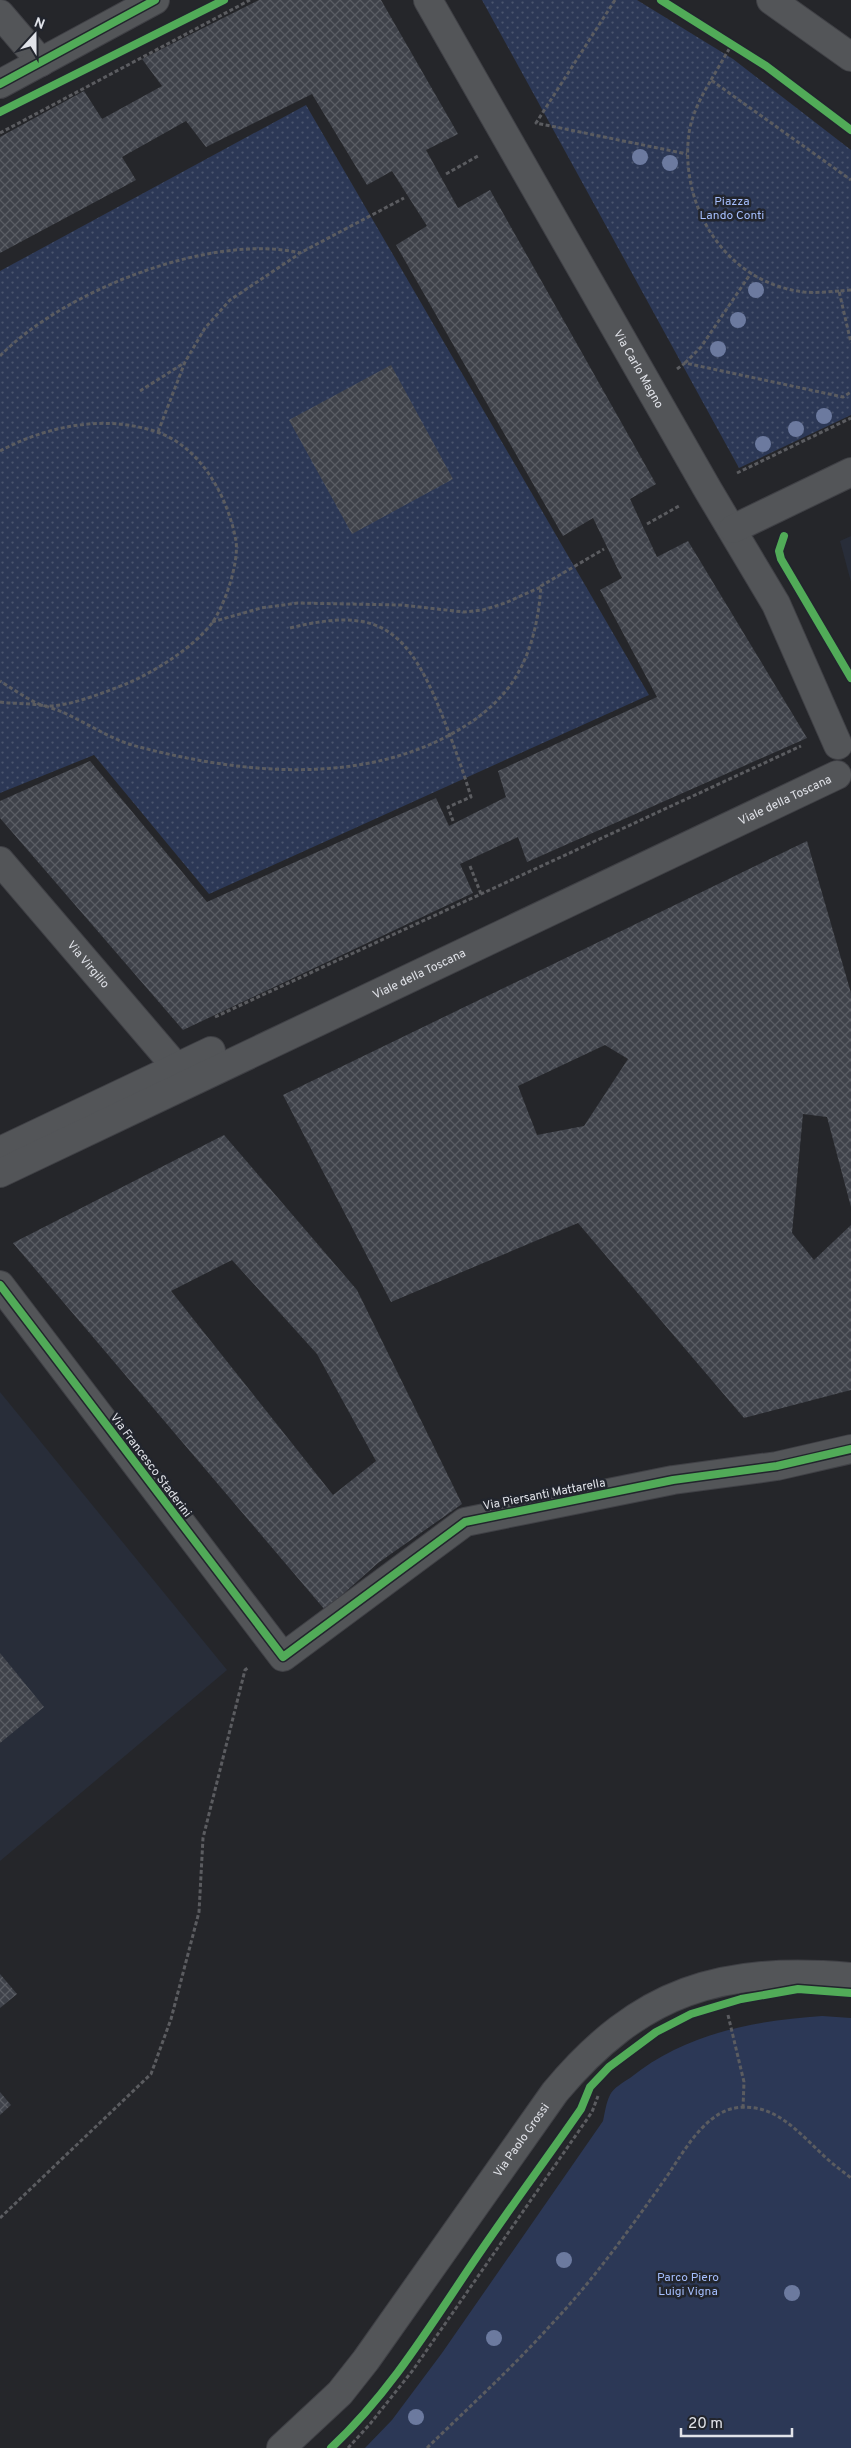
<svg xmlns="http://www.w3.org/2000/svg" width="851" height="2448" viewBox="0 0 851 2448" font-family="Overpass,sans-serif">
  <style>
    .built { fill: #282d39 }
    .grass { fill: url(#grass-dots) }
    .park { fill: #2c3856 }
    .building { fill: url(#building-cross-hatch); fill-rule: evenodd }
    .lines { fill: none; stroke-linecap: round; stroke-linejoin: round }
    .minor-casing { stroke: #404146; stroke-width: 30 }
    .path { stroke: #5b5c60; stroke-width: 3; stroke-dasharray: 4 2.5; stroke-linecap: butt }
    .minor { stroke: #535558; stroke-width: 28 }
    .cycleway-casing { stroke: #22252d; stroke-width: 11 }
    .cycleway { stroke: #51ab58; stroke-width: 8 }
    .tree { fill: #6c7a9f }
    .labels { text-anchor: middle; stroke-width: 5; stroke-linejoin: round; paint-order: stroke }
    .park-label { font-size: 12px; fill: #a6bffe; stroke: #22252d }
    .street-label { font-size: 12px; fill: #e1e3e9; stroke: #22252d }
  </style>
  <defs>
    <pattern id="grass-dots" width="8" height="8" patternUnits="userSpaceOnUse" patternTransform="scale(1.25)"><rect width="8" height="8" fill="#2c3856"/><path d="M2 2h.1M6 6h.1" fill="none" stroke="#4a556e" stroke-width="1.8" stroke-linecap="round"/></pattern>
    <pattern id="building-cross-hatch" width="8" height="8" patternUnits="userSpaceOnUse" patternTransform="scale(1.25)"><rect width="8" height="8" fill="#3f424a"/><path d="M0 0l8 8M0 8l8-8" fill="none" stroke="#5a5d64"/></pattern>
  </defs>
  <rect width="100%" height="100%" fill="#25262a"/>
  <g class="built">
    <polygon points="851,536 851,582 840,541"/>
    <polygon points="0,1392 227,1670 0,1861"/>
  </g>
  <g class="grass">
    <polygon points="482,0 637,0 733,59 851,150 851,415 739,468"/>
    <polygon points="306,105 649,695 209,894 94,755 0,793 0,271"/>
  </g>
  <path class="park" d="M 822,2016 L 851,2018 L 851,2448 L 365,2448 L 392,2420 L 442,2353 L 603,2121 C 605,2112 606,2103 610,2095 C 613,2088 624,2082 630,2078 C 686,2033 753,2021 822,2016 Z"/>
  <g class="building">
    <polygon points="259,0 381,0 458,134 426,150 458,208 490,190 656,484 630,499 657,557 688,541 807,738 527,862 518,837 460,864 473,893 183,1030 0,818 0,801 90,761 207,902 436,798 449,826 506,797 498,771 657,697 600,590 622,578 593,518 563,536 396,245 427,226 392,171 367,185 312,94 206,147 186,121 122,157 136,180 0,253 0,137 84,91 102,119 162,86 142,59"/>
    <polygon points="391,365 453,479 352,534 289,420"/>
    <path d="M 807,841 L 851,993 L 851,1207 L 827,1117 L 803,1114 L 792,1233 L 814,1260 L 851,1225 L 851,1390 L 744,1418 L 578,1223 L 391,1302 L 283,1095 ZM 605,1045 L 628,1059 L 584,1126 L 537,1135 L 518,1086 Z"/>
    <path d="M 224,1135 L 357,1290 L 462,1504 L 378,1563 L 325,1610 L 13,1243 ZM 232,1260 L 317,1354 L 376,1461 L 333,1495 L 171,1291 Z"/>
    <polygon points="0,1653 44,1707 0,1743"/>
    <polygon points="0,1974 17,1994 0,2008"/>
    <polygon points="0,2092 11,2105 0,2115"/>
  </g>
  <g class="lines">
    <defs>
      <g id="minor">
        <path id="s1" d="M 428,0 L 708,490 L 776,604 L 838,745"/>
        <polyline points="771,0 851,57"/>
        <polyline points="0,14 41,62"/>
        <polyline points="0,84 155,0"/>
        <polyline points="733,529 851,472"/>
        <path id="s2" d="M 0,861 L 177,1068"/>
        <polyline points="0,1151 211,1051"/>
        <path id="s3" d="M 0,1173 L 837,775"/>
        <polyline points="0,1285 283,1657 465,1522 673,1480 777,1466 851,1449"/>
        <path id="s4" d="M 281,2448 L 340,2393 L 366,2360 L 555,2092 C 640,1990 721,1966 851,1977"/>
      </g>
    </defs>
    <use href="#minor" class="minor-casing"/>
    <g class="path">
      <polyline points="615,0 536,123 687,154"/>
      <polyline points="711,80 732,44"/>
      <polyline points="0,133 250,0"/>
      <polyline points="446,174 478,156"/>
      <polyline points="851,290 839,291 851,343"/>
      <path d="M 839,291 C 827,292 815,293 804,292 C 726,283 679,207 689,133 C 692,114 701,97 711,80 L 851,180"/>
      <path d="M 0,356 C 62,292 211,232 300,253 L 404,198"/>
      <polyline points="685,363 701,347 751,273"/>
      <polyline points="677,369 685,363 843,397 851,392"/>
      <polyline points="140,391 184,363"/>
      <polyline points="158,432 185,362 205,328 230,300 299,254"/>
      <path d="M 0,451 C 47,426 104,414 157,432 C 201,447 228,497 236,541 C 239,563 225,605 212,623 C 193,648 154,672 126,684 C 105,692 69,707 46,706 C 37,706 10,687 0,681"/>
      <polyline points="737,473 851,418"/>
      <polyline points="647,524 679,506"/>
      <polyline points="212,622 261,608 298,603 402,605 464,612 483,610 505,603 541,587"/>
      <path d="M 290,628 C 371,608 403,623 436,700 C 449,732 461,764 471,797 L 448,807 L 453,821"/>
      <path d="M 0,702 C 15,704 31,703 45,706 C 75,714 102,736 132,745 C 238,774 367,788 465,726 C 486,713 506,695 518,673 C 533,647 539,615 541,586 L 604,549"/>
      <polyline points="470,866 481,894"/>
      <polyline points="215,1017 801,746"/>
      <polyline points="728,2015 744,2082 743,2108"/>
      <polyline points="0,2218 151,2074 171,2019 199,1912 203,1838 245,1670 249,1667"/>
      <polyline points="348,2448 370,2424 413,2370 592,2112 598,2096"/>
      <path d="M 427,2448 C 468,2408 510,2370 548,2328 C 591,2283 627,2233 663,2182 C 681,2157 702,2114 735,2108 C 774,2102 797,2131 822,2154 C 831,2163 841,2170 851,2178"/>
    </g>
    <use href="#minor" class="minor"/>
    <defs>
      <g id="cycleway">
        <polyline points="661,0 766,66 851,130"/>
        <polyline points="0,84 155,0"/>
        <polyline points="0,112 224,0"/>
        <polyline points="784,536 779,551 781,559 851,678"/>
        <polyline points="0,1285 283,1657 465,1522 673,1480 777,1466 851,1449"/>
        <path d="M 331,2448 C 388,2395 429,2328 472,2264 C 507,2212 545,2161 581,2109 L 590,2087 L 609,2067 L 656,2032 L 691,2014 L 741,1999 L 798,1989 L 851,1993"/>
      </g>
    </defs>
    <use href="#cycleway" class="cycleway-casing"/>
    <use href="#cycleway" class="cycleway"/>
  </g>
  <g class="tree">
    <circle cx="640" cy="157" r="8"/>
    <circle cx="670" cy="163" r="8"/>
    <circle cx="756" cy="290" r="8"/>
    <circle cx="738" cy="320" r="8"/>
    <circle cx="718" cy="349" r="8"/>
    <circle cx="824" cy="416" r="8"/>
    <circle cx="796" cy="429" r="8"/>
    <circle cx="763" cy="444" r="8"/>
    <circle cx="564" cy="2260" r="8"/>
    <circle cx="792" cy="2293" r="8"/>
    <circle cx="494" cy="2338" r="8"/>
    <circle cx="416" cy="2417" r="8"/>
  </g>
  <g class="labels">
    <g class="park-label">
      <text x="732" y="205">Piazza<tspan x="732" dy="14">Lando Conti</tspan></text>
      <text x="688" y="2281">Parco Piero<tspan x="688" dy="14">Luigi Vigna</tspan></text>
    </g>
    <g class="street-label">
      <text dy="4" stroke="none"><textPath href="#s1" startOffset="425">Via Carlo Magno</textPath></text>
      <text dy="4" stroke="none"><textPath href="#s3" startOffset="869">Viale della Toscana</textPath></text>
      <text dy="4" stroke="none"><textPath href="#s2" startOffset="136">Via Virgilio</textPath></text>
      <text dy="4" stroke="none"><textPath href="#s3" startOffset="464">Viale della Toscana</textPath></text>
      <text transform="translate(151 1465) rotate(53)" y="4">Via Francesco Staderini</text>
      <text transform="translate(544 1494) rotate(-11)" y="4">Via Piersanti Mattarella</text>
      <text dy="4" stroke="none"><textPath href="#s4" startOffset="392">Via Paolo Grossi</textPath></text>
    </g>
  </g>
  <g transform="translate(35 35) rotate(21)" stroke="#22252d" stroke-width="4" paint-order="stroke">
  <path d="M0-4L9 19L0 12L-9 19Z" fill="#e1e3e9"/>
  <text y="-8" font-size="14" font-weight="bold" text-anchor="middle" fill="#e1e3e9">N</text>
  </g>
  <path d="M681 2428v8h111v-8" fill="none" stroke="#e1e3e9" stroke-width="2.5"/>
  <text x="688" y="2428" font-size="15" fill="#e1e3e9" stroke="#22252d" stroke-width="4" paint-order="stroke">20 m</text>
</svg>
